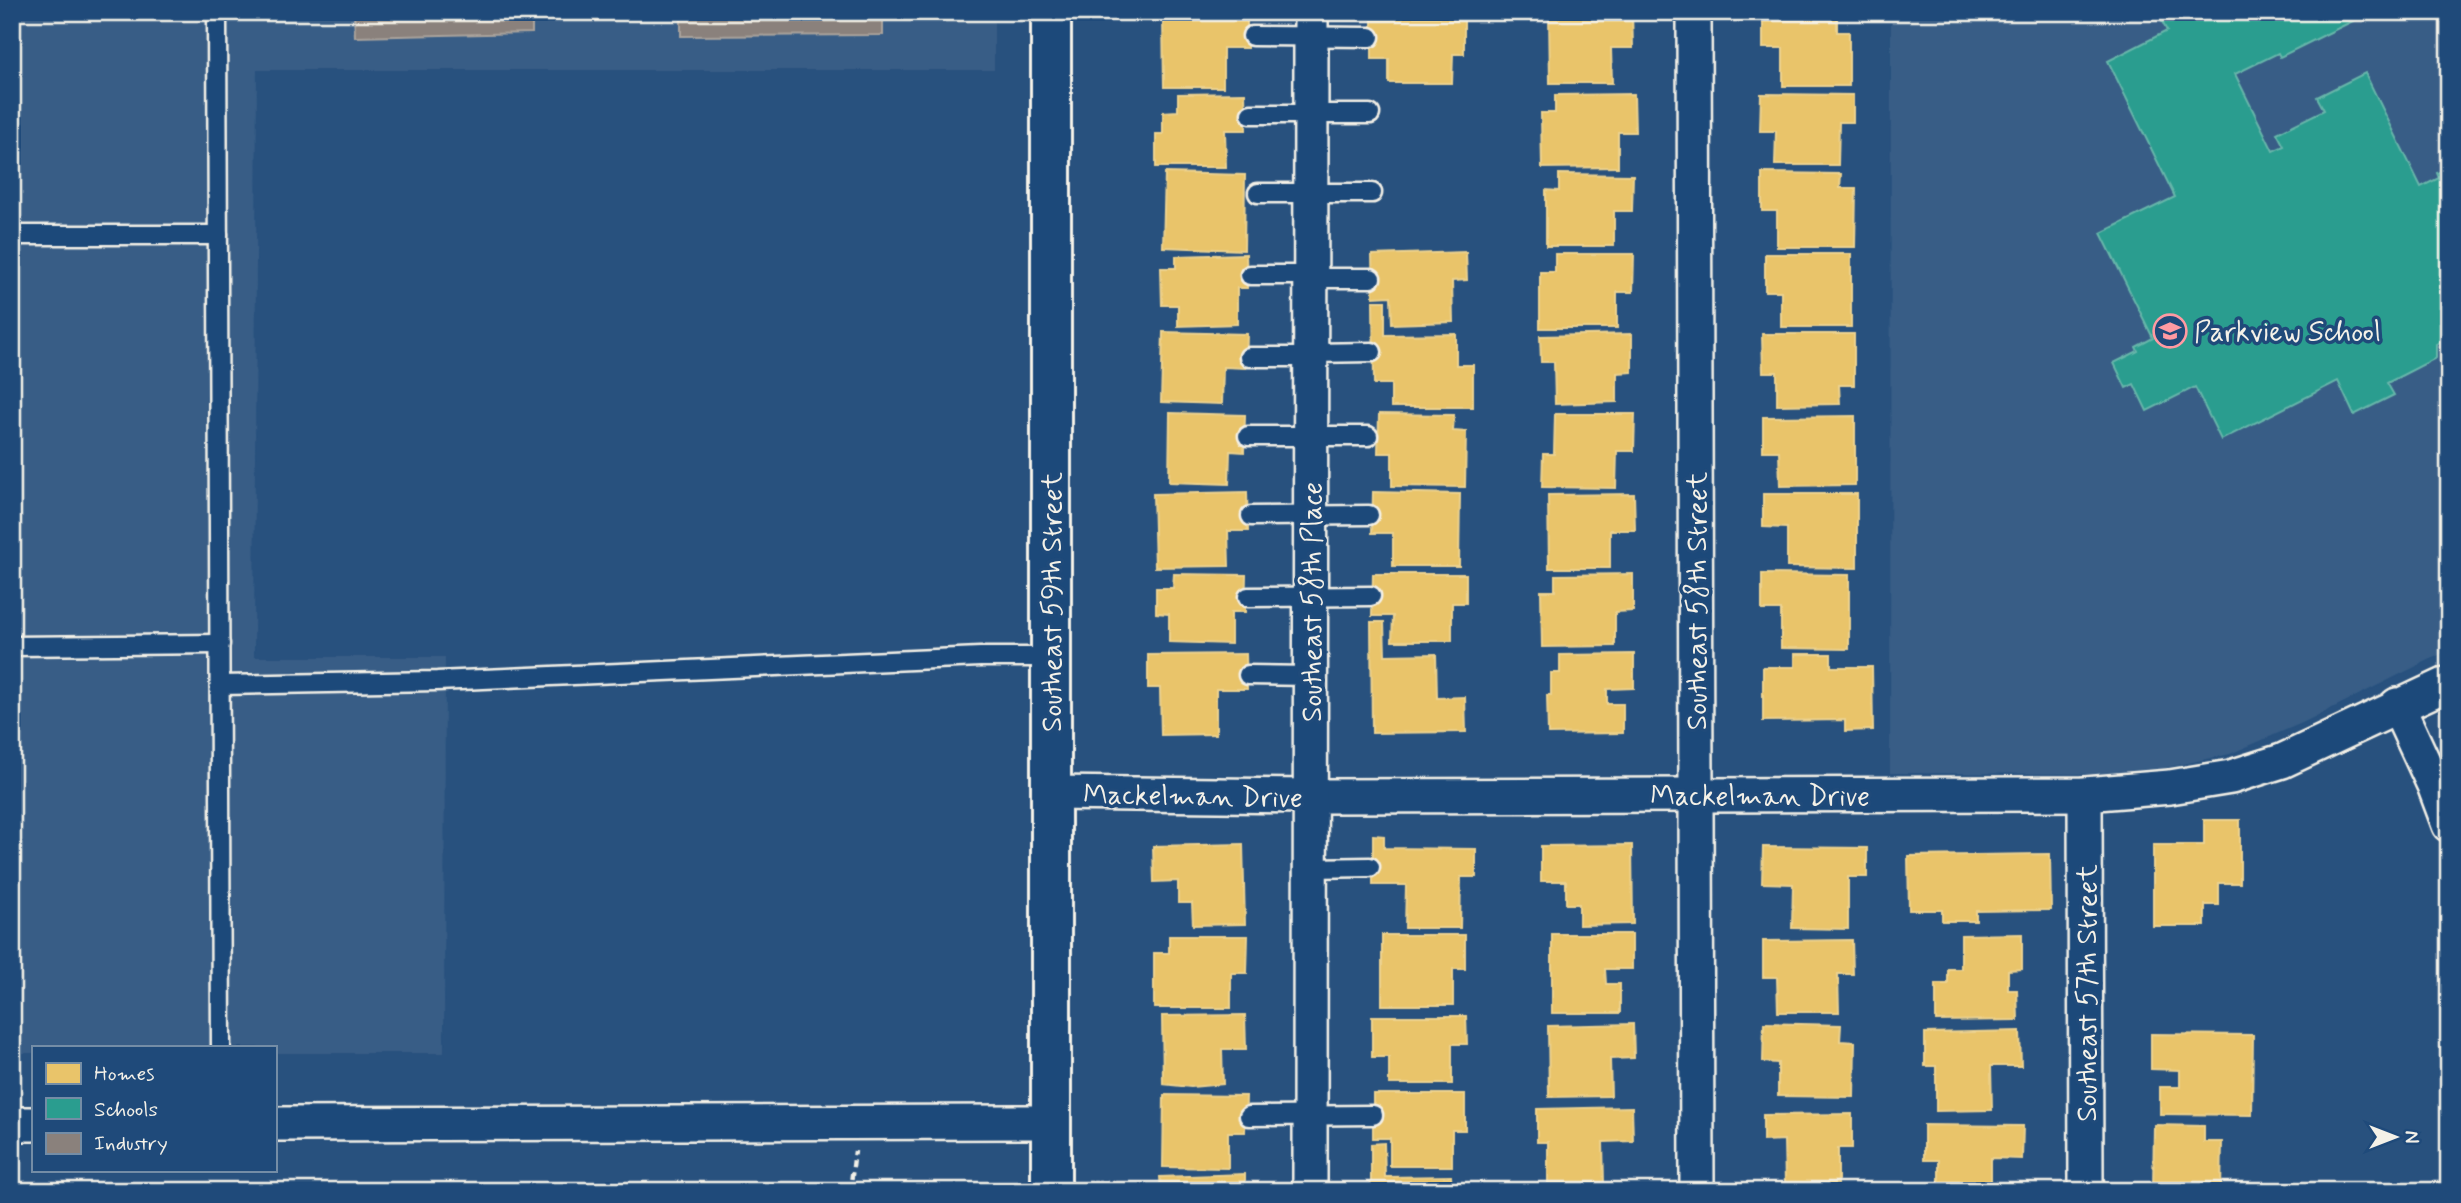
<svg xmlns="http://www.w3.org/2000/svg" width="2461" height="1203" viewBox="0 0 2461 1203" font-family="Mynerve,sans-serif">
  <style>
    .built { fill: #375d86 }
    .homes { fill: #e9c46a; stroke: #ecd290; stroke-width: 2 }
    .schools { fill: #2a9d8f; stroke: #67b6aa; stroke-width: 2 }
    .industry { fill: #8a817c; stroke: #aaa39c; stroke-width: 2 }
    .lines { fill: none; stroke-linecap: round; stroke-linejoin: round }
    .service-casing { stroke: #f4f1e8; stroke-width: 23 }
    .minor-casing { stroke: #f4f1e8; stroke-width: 38 }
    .secondary-casing { stroke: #f4f1e8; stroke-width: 44 }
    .path { stroke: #f4f1e8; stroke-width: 4.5; stroke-dasharray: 7 5; stroke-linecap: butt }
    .service { stroke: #1f4a7a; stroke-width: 18 }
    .minor { stroke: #1f4a7a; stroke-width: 33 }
    .secondary { stroke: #1f4a7a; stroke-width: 38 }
    .labels { text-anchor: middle; stroke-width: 7; stroke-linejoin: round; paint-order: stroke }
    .poi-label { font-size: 28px; fill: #f4f1e8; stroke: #1f4a7a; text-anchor: start }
    .street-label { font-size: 28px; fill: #f4f1e8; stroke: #1f4a7a }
  </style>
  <rect width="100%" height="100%" fill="#28517e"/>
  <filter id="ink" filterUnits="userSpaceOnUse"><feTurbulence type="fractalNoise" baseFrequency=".0143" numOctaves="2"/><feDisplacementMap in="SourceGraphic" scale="14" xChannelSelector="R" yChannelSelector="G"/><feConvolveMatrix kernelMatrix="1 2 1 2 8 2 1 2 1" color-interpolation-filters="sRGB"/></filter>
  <g filter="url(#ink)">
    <g class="built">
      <polygon points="12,12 994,12 994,70 257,70 254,657 445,657 444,1053 275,1053 275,1047 33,1047 33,1053 12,1053"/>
      <polygon points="1891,12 2449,12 2449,650 2302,723 2230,754 2165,768 2095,774 1890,773"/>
    </g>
    <g class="homes">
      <polygon points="1372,12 1385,12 1385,17 1464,17 1464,54 1453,54 1452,83 1389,83 1389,59 1372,59"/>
      <polygon points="1632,12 1633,48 1611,48 1612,83 1550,83 1549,13"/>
      <polygon points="1247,14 1247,48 1223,48 1223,87 1164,87 1163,15"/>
      <polygon points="1763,14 1837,14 1837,32 1849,32 1849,86 1783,86 1783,48 1763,48"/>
      <polygon points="1245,93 1246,130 1225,130 1226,167 1156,167 1156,134 1163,134 1163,112 1178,111 1178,94"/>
      <polygon points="1634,94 1635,132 1618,132 1618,167 1542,168 1541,113 1555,113 1555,95"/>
      <polygon points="1761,94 1853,95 1853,122 1839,122 1838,165 1775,165 1776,131 1760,131"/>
      <polygon points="1165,173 1245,175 1244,250 1163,247"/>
      <polygon points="1762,173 1841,174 1840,188 1856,188 1855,247 1777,247 1777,211 1762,211"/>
      <polygon points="1559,174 1633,175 1632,211 1614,211 1614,246 1546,246 1546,190 1559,191"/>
      <polygon points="1466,252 1467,280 1452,281 1453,322 1392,324 1391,296 1373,297 1372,255"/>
      <polygon points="1246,254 1247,288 1237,288 1237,324 1178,326 1178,305 1162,305 1161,268 1176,268 1176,256"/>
      <polygon points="1555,254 1634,254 1633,292 1617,292 1617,328 1540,328 1540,272 1555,272"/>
      <polygon points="1765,254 1851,254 1851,327 1781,327 1781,291 1765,291"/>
      <polygon points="1373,301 1385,301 1385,335 1456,334 1456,365 1473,365 1473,407 1391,407 1391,384 1374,384"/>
      <polygon points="1163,332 1247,334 1246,368 1223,367 1222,404 1161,402"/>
      <polygon points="1632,334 1632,372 1617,373 1617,402 1555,404 1554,362 1541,362 1540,336"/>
      <polygon points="1762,334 1854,334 1854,385 1839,385 1840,404 1777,405 1777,372 1763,372"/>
      <polygon points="1170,413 1245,415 1244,452 1230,451 1229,484 1169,482"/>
      <polygon points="1379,414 1454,415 1453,431 1466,432 1465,487 1392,486 1392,453 1378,453"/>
      <polygon points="1555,414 1635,414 1634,451 1617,451 1616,488 1542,487 1543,454 1554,454"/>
      <polygon points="1855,416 1855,485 1780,486 1779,451 1763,451 1763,417"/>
      <polygon points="1247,492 1248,531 1228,531 1229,566 1155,567 1153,494"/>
      <polygon points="1373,492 1460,494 1459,566 1393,566 1393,533 1372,533"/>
      <polygon points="1634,494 1635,530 1610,530 1610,568 1549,568 1548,495"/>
      <polygon points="1763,494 1857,494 1857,568 1787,567 1787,528 1763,527"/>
      <polygon points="1174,574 1246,575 1245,612 1231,612 1231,644 1169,642 1169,614 1156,613 1156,588 1173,588"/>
      <polygon points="1373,574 1466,574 1466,603 1452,603 1452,641 1392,641 1393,616 1372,616"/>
      <polygon points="1633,574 1633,611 1615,612 1615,646 1542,647 1541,591 1555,591 1555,575"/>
      <polygon points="1762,574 1849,575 1849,649 1781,648 1781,610 1762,610"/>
      <polygon points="1371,622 1384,622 1385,655 1436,654 1437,698 1465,697 1466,732 1372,733"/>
      <polygon points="1246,654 1247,689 1216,689 1216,734 1161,735 1160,688 1148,688 1148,655"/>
      <polygon points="1634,654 1634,688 1607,689 1607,704 1623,704 1623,733 1548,734 1547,695 1551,695 1551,673 1560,673 1560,655"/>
      <polygon points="1795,654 1831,654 1831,667 1872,667 1873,730 1845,731 1845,720 1763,721 1763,667 1795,667"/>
      <polygon points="2204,820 2240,820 2240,883 2219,883 2219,905 2205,905 2205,926 2153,926 2153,845 2204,845"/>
      <polygon points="1373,835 1384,836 1384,848 1476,849 1476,877 1461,877 1460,928 1405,928 1406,885 1373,885"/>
      <polygon points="1243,844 1245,924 1193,925 1192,903 1178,903 1178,881 1154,882 1153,846"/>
      <polygon points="1632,845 1633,924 1579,925 1579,904 1566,904 1566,881 1541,881 1541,846"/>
      <polygon points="1763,847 1867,848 1867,877 1848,877 1848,929 1792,928 1793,884 1762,883"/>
      <polygon points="2050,854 2051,910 1976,911 1976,921 1942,921 1942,910 1909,910 1908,856"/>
      <polygon points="1552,934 1632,934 1632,969 1605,969 1606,984 1620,984 1620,1013 1552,1013"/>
      <polygon points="2022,934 2022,969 2008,970 2008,990 2017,990 2018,1020 1936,1021 1936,984 1948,984 1948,969 1961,969 1961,935"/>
      <polygon points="1382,935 1465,935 1465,969 1453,969 1453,1005 1382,1005"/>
      <polygon points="1169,936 1248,936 1247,973 1231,973 1231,1008 1154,1008 1154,953 1169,953"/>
      <polygon points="1852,940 1853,974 1838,974 1839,1012 1778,1012 1777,977 1763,977 1763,941"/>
      <polygon points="1245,1015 1246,1049 1222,1049 1223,1084 1191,1087 1163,1084 1162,1016"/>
      <polygon points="1372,1016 1466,1016 1467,1044 1452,1044 1452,1084 1389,1084 1389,1057 1372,1057"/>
      <polygon points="1764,1023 1841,1025 1840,1041 1855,1042 1854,1097 1778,1096 1778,1063 1763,1062"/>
      <polygon points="1633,1024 1634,1058 1610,1059 1611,1096 1549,1097 1548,1026"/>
      <polygon points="2020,1031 2021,1066 1991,1066 1992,1110 1936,1111 1936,1066 1925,1066 1925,1033"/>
      <polygon points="2151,1034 2253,1035 2252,1115 2160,1114 2160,1087 2180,1087 2180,1070 2151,1069"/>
      <polygon points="1373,1094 1465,1094 1465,1130 1452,1130 1452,1166 1390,1166 1390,1138 1373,1138"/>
      <polygon points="1164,1095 1246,1096 1245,1132 1228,1132 1228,1168 1163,1167"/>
      <polygon points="1632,1107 1633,1141 1603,1142 1604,1184 1548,1185 1548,1142 1537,1142 1537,1109"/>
      <polygon points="1852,1114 1852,1148 1838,1148 1838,1184 1785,1184 1784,1140 1763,1141 1763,1115"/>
      <polygon points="1924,1125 2023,1126 2022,1159 1991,1158 1991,1191 1939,1191 1939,1160 1924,1160"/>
      <polygon points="2154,1125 2204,1126 2204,1142 2222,1142 2221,1191 2153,1191"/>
      <polygon points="1384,1143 1385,1177 1451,1176 1452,1191 1371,1191 1371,1144"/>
      <polygon points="1245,1174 1245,1191 1161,1191 1160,1177"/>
    </g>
    <polygon class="schools" points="2157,12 2371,12 2280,57 2278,53 2235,74 2273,151 2284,146 2277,133 2324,110 2317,97 2365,73 2421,187 2439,178 2437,173 2449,168 2449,337 2436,344 2436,358 2387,383 2394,395 2354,415 2338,381 2221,440 2195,387 2147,411 2134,384 2126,388 2114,363 2138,351 2136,347 2153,338 2101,233 2175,197 2108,61 2167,31"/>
    <g class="industry">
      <polygon points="354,12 532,12 532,33 355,37"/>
      <polygon points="681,12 883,12 883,35 681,36"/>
    </g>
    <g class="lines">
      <defs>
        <g id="service">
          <polyline points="217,12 221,1047"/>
          <polyline points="1252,36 1370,37"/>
          <polyline points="1251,114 1370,114"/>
          <polyline points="1258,193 1372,193"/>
          <polyline points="12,235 218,235"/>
          <polyline points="1250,275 1311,275"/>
          <polyline points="1311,278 1371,278"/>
          <polyline points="1311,353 1372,352"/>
          <polyline points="1249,357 1311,357"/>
          <polyline points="1248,436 1368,436"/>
          <polyline points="1251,516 1369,515"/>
          <polyline points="1248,597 1371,596"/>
          <polyline points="12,646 220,644"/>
          <polyline points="1248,675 1311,676"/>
          <polyline points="220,685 437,681 980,657 1051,657"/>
          <polyline points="1311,868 1370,867"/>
          <polyline points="1249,1116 1373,1115"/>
        </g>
        <g id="minor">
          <polyline points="1694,12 1697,1191"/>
          <polyline points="2397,705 2434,785 2449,825"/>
          <polyline points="1051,793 1311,796 2085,794 2170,787 2231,777 2282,761 2449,683"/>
          <polyline points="2085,794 2086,1191"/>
          <polyline points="12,1124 33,1124"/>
          <polyline points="275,1124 1051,1122"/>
          <polyline points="1310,1191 1311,12"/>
        </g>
        <polyline id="secondary" points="1051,12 1051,1191"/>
      </defs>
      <use href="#service" class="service-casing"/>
      <use href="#minor" class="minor-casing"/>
      <use href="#secondary" class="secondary-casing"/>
      <polyline class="path" points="850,1191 855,1151"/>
      <use href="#service" class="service"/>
      <use href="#minor" class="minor"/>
      <use href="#secondary" class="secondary"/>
    </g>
  </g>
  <defs>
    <symbol id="school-ring" viewBox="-11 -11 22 22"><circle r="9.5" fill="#1f4a7a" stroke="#ff9aa2" stroke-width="1.5"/><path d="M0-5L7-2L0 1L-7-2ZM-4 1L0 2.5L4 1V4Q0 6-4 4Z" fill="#ff9aa2"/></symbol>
  </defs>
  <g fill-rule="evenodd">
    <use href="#school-ring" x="2151" y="312" width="38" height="38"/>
  </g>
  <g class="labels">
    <g class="poi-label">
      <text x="2194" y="341">Parkview School</text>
    </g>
    <g class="street-label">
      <text transform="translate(1696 601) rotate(-90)" y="10">Southeast 58th Street</text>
      <text transform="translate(1051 602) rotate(-90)" y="10">Southeast 59th Street</text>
      <text transform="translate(1311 602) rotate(-90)" y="10">Southeast 58th Place</text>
      <text transform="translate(1193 795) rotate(1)" y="10">Mackelman Drive</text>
      <text x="1760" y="805">Mackelman Drive</text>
      <text transform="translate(2086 993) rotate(-90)" y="10">Southeast 57th Street</text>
    </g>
  </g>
  <rect width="2461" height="1203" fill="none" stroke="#1f4a7a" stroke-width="42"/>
  <rect x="21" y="21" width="2419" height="1161" fill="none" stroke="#f4f1e8" stroke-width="2.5" filter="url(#ink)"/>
  <rect x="32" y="1046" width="245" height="126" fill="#1f4a7a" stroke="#748da6" stroke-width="2"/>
  <rect x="46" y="1063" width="35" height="21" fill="#e9c46a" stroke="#748da6" stroke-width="2"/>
  <text x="94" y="1080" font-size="21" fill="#f4f1e8">Homes</text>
  <rect x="46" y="1098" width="35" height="21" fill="#2a9d8f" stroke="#748da6" stroke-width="2"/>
  <text x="94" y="1116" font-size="21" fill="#f4f1e8">Schools</text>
  <rect x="46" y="1133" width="35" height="21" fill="#8a817c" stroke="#748da6" stroke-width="2"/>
  <text x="94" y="1150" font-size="21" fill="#f4f1e8">Industry</text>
  <g transform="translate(2395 1137) rotate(90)" stroke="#1f4a7a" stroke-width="5" paint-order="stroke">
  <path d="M0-5L12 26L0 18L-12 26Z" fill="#f4f1e8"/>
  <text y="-10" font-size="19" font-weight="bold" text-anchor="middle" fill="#f4f1e8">N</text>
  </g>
</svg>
